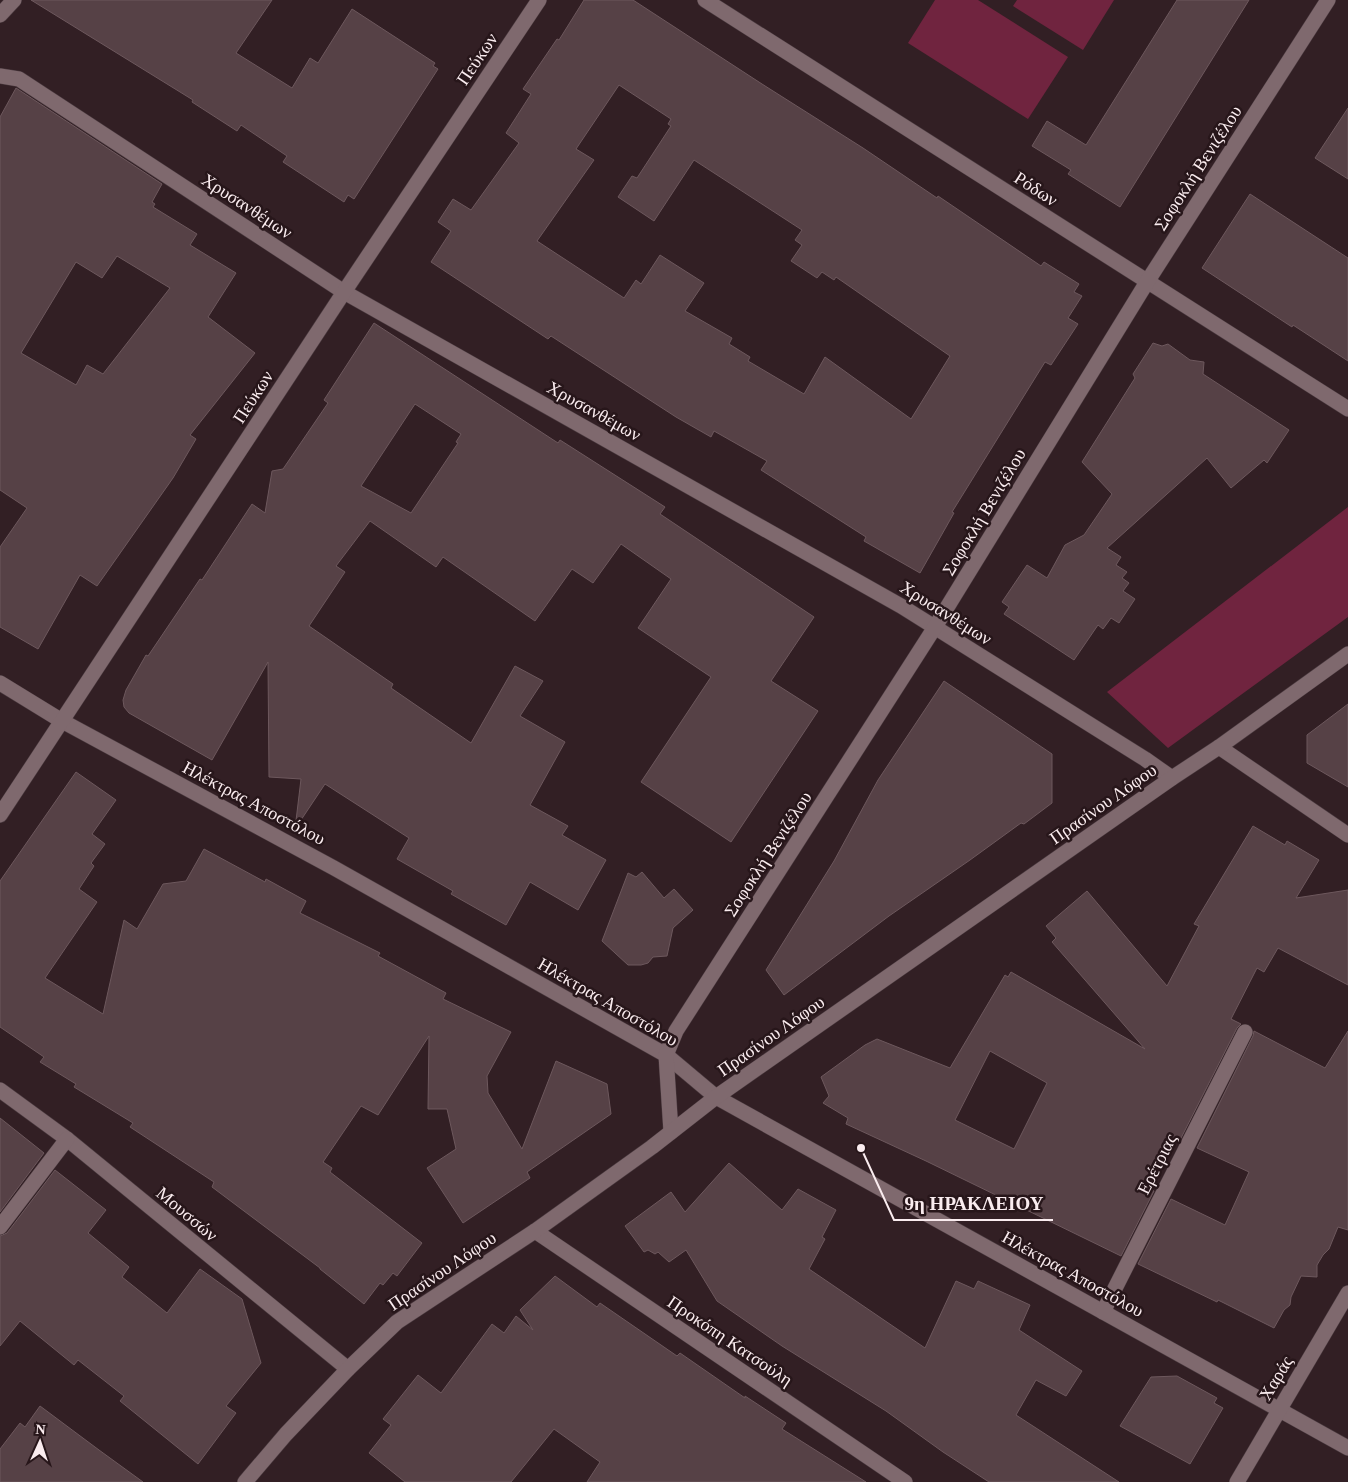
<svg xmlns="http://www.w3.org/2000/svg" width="1348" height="1482" viewBox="0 0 1348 1482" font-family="'Times New Roman',serif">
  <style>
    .green { fill: #70243f }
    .building { fill: #564146; stroke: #6d585d; fill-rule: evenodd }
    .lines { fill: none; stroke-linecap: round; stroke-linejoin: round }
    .minor-casing { stroke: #4a3a3f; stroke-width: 16 }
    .minor { stroke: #7f696e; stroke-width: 15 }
    .labels { text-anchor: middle; stroke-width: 5; stroke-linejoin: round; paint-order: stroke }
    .street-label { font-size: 18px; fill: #faecef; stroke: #27161a }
    .leader { fill: none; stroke: #faecef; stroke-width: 2 }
    .callout-dot { fill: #faecef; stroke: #27161a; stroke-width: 2 }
    .callout-label { font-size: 19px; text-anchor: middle; font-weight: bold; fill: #faecef; stroke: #27161a; stroke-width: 5; stroke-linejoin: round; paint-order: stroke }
  </style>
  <rect width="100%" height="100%" fill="#321f24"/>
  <g class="green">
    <polygon points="935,0 978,0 1068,57 1028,119 908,43"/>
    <polygon points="1017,0 1114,0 1083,50 1013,6"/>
    <polygon points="1348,507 1348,617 1168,748 1107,692"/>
  </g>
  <g class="building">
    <polygon points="31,0 272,0 236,53 292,88 310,58 318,63 352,9 435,63 433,66 438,69 354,199 348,195 344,202 283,162 287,156 241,125 237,131 192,102 193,100"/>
    <path d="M 584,0 L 633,0 L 762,84 L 863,148 L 937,198 L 938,196 L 1041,266 L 1044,262 L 1079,284 L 1074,292 L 1082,296 L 1068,318 L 1078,324 L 1051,365 L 1045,362 L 952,512 L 954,513 L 920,573 L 864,541 L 866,537 L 761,470 L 767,461 L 714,431 L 711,437 L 676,417 L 551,336 L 548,339 L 431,262 L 451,231 L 438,222 L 453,199 L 471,210 L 519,143 L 506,133 L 531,94 L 523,89 L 557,39 L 559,40 ZM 619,85 L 671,119 L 668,124 L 671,126 L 637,178 L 632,176 L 618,197 L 654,221 L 694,160 L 802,230 L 795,240 L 802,245 L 791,261 L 817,278 L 822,272 L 834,280 L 836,277 L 950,356 L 911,419 L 825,357 L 804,394 L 748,361 L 750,357 L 729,344 L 732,338 L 685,311 L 704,283 L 660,255 L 641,284 L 636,280 L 624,298 L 537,241 L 594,160 L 576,149 Z"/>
    <polygon points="1177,0 1249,0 1120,207 1068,174 1071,170 1032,146 1047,121 1086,145"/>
    <path d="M 16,88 L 162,184 L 152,202 L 155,204 L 153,207 L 197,234 L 190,245 L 236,273 L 208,317 L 255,353 L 190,435 L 196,439 L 173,478 L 97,586 L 80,575 L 38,649 L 0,627 L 0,547 L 27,508 L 0,490 L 0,117 ZM 117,256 L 170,288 L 103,374 L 87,365 L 76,385 L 21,353 L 76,262 L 102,278 Z"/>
    <polygon points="1348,108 1348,179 1315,158"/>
    <polygon points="1250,194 1348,258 1348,361 1293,325 1292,327 1202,268"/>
    <path d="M 374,323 L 558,443 L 560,440 L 665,507 L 660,514 L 814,617 L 771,681 L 818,711 L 731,842 L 641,782 L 711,677 L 638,628 L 671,579 L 621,544 L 593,583 L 572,569 L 535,621 L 443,557 L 436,567 L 370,521 L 336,566 L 345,572 L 309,626 L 393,684 L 391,688 L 471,743 L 515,666 L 543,681 L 520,716 L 565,742 L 530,805 L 568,826 L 562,835 L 606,860 L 578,910 L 530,882 L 506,925 L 451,894 L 453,891 L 397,859 L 409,838 L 325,784 L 295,829 L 301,779 L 269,777 L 268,662 L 212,760 L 129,713 L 124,707 L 123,700 L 126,690 L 146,655 L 148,656 L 200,579 L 202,580 L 252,504 L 265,513 L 272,471 L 283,469 L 328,403 L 324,400 ZM 415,404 L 461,434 L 456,442 L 458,443 L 411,513 L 361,486 Z"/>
    <polygon points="1153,343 1162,346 1168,344 1190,360 1204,362 1203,374 1289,430 1267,463 1264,460 1231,488 1207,458 1107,548 1121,557 1116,565 1127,572 1122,578 1129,583 1123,591 1135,599 1119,623 1111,618 1103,629 1098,625 1074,660 1004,614 1009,607 1002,602 1027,565 1047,578 1065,545 1084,535 1112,494 1082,462 1135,378 1133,374"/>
    <polygon points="944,681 1052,754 1052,803 1024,824 1021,823 970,860 889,916 784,995 766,970 834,861 878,780"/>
    <polygon points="1348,704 1348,787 1307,763 1307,735"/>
    <polygon points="76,772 116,800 92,834 105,844 91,863 94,866 79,889 97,902 45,978 103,1014 124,920 137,929 163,884 186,881 204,849 265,882 266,879 306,901 300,913 380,953 378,956 446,993 443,999 511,1032 487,1076 488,1093 522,1149 556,1061 607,1084 611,1114 527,1172 530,1178 463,1223 427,1168 456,1149 447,1109 428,1109 429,1036 378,1115 361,1106 323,1162 332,1168 330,1172 422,1243 397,1276 393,1273 383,1285 380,1283 364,1304 320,1269 320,1268 212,1187 214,1182 130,1127 133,1123 74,1087 76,1084 40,1062 44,1057 0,1027 0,881"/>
    <path d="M 1253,826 L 1285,845 L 1287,841 L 1319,860 L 1296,898 L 1348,890 L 1348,985 L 1278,948 L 1264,972 L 1257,968 L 1231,1019 L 1241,1024 L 1237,1028 L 1180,1140 L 1171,1136 L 1145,1187 L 1154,1191 L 1121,1256 L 926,1161 L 846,1124 L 848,1118 L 823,1103 L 829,1096 L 821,1077 L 865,1045 L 877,1039 L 950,1068 L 1005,975 L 1008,977 L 1011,972 L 1145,1049 L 1052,942 L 1056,938 L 1046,926 L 1087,891 L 1167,986 L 1199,926 L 1194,924 ZM 990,1051 L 1047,1083 L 1014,1149 L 955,1120 Z"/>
    <polygon points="642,872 664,898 674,889 693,910 673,928 667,956 653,957 648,963 641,965 628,965 602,941 628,873 636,877"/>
    <polygon points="1254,1031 1325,1068 1348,1031 1348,1230 1338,1227 1329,1249 1323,1255 1317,1265 1317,1277 1301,1276 1291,1297 1290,1305 1284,1310 1274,1328 1218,1300 1217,1302 1138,1264 1171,1199 1225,1225 1249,1172 1197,1148 1253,1036"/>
    <polygon points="0,1118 44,1153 0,1212"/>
    <polygon points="729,1163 782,1210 798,1189 836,1210 822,1237 825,1239 809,1269 925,1348 956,1281 974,1289 978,1281 1030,1305 1019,1330 1082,1371 1066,1396 1036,1380 1016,1415 1119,1482 989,1482 943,1452 886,1411 782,1346 717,1301 686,1250 669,1262 658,1252 655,1254 648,1250 644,1252 625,1226 671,1192 685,1212"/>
    <polygon points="55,1170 106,1210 88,1233 129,1267 122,1277 167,1313 200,1269 242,1299 261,1363 226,1406 236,1413 198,1464 120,1401 124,1396 78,1360 74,1365 20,1321 0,1346 0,1236 7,1233"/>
    <polygon points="555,1276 597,1307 600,1303 677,1356 680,1353 745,1398 745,1396 786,1423 782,1429 866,1482 587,1482 600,1462 554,1429 511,1482 405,1482 369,1453 391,1425 383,1419 418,1375 441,1393 492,1324 504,1333 516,1316 533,1330 520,1310"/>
    <polygon points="1177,1376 1217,1398 1214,1403 1223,1408 1190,1464 1120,1426 1151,1377"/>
    <polygon points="40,1406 99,1450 143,1482 0,1482 0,1449 20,1423 25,1427"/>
  </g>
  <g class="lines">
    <defs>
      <g id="minor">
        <polyline points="705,0 1348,409"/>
        <polyline points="0,15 14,0"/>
        <polyline points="0,76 19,79 344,292 901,606 1145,759 1172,778"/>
        <polyline points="0,683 62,721 334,868 666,1055 716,1097 1348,1448"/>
        <polyline points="1219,747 1348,835"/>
        <polyline points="0,815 344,292 539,0"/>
        <polyline points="0,1090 67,1139 348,1369"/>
        <polyline points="671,1132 666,1055 676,1031 935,627 1147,282 1328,0"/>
        <polyline points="0,1227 67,1139"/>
        <polyline points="535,1231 905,1482"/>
        <polyline points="1103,1312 1245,1032"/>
        <polyline points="245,1482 286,1434 348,1369 397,1322 535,1231 652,1147 716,1097 1172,778 1219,747 1348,654"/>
        <polyline points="1237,1482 1348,1293"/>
      </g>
    </defs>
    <use href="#minor" class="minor-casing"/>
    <use href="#minor" class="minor"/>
  </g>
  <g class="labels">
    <g class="street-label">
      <text transform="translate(477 59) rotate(-56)" y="6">Πεύκων</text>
      <text transform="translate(1198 168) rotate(-57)" y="6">Σοφοκλή Βενιζέλου</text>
      <text transform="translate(1036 189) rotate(33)" y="6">Ρόδων</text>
      <text transform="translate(247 206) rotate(33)" y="6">Χρυσανθέμων</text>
      <text transform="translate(253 397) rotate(-57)" y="6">Πεύκων</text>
      <text transform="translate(594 411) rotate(29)" y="6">Χρυσανθέμων</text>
      <text transform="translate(984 512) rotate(-59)" y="6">Σοφοκλή Βενιζέλου</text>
      <text transform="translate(946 613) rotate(32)" y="6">Χρυσανθέμων</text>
      <text transform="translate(254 803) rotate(28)" y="6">Ηλέκτρας Αποστόλου</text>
      <text transform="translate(1103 804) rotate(-35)" y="6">Πρασίνου Λόφου</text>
      <text transform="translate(768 854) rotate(-57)" y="6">Σοφοκλή Βενιζέλου</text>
      <text transform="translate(608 1002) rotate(30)" y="6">Ηλέκτρας Αποστόλου</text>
      <text transform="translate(771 1036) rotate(-35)" y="6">Πρασίνου Λόφου</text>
      <text transform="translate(1157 1164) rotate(-63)" y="6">Ερέτριας</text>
      <text transform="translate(187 1214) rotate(40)" y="6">Μουσσών</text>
      <text transform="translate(442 1271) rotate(-34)" y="6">Πρασίνου Λόφου</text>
      <text transform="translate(1073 1274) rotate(29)" y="6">Ηλέκτρας Αποστόλου</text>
      <text transform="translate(730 1341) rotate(34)" y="6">Προκόπη Κατσούλη</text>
      <text transform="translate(1276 1378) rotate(-59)" y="6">Χαράς</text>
    </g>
  </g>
  <path class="leader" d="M861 1148L894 1220H1053"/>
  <circle class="callout-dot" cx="861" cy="1148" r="5"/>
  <g class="callout-label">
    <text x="974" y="1210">9η ΗΡΑΚΛΕΙΟΥ</text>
  </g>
  <g transform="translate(40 1442) rotate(3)" stroke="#27161a" stroke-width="4" paint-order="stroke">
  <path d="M0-4L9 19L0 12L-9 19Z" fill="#faecef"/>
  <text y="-8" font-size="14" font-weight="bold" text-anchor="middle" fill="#faecef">N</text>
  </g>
</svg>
